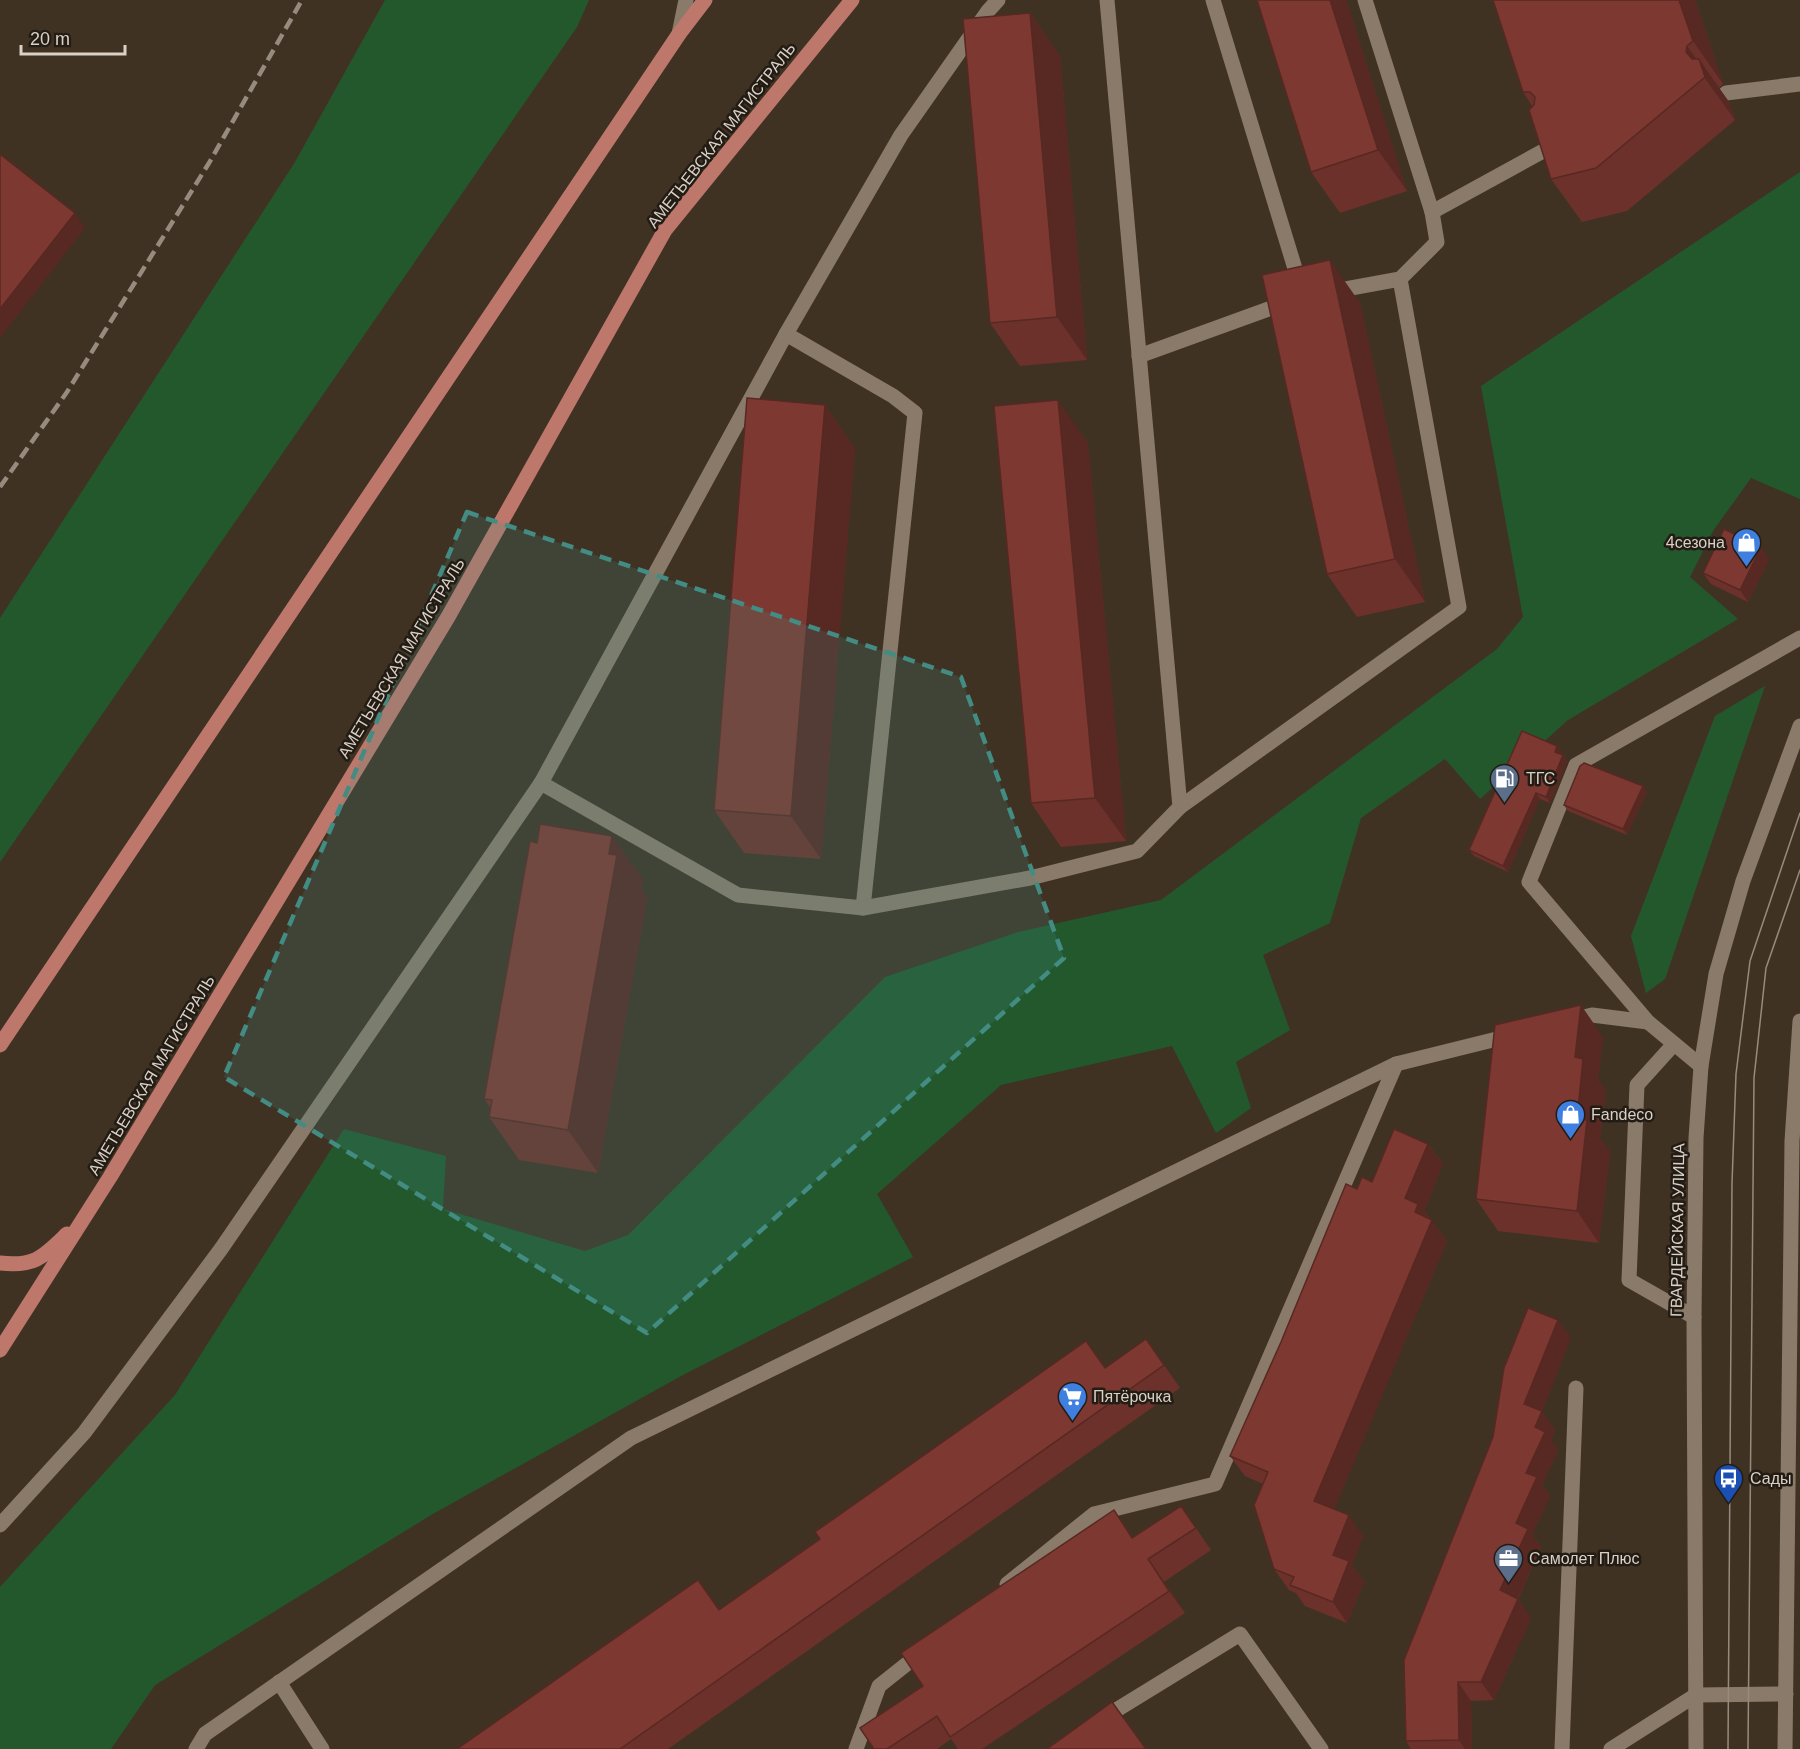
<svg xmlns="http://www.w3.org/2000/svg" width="1800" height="1749" viewBox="0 0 1800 1749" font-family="Arial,sans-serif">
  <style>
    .green { fill: #23582d }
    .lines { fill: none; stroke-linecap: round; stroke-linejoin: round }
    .lane { stroke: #8a7a69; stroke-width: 15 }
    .secondary { stroke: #8a7a69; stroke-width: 15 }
    .primary { stroke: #be786b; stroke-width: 15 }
    .tram { stroke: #968b7f; stroke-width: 1.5 }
    .rail { stroke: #968b7f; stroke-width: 4.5; stroke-dasharray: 12 6; stroke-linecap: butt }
    .wall { fill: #6c312a }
    .shaded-wall { fill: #582822 }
    .building { fill: #7d3931; stroke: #582822; stroke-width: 1.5 }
    .marked { fill: #428c84; fill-opacity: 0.2; stroke: #428c84; stroke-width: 4.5; stroke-dasharray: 12 8; stroke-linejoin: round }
    .labels { text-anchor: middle; stroke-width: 5; stroke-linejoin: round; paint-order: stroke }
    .street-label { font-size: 16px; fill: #d9d0c6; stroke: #221c14 }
    .poi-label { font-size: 16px; fill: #d9d0c6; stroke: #221c14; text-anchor: start }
  </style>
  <rect width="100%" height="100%" fill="#403223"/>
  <g class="green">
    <polygon points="385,0 589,0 577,27 0,862 0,618 295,162"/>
    <polygon points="1800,172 1800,499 1751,478 1713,531 1690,577 1738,619 1568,720 1480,799 1445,759 1361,818 1330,923 1263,955 1290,1030 1236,1062 1251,1108 1216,1133 1172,1046 1001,1085 877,1194 913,1257 681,1376 431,1515 155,1685 111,1749 0,1749 0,1587 175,1395 344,1129 446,1156 443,1209 585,1251 628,1235 885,977 1018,932 1161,900 1497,649 1523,617 1481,386"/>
    <polygon points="1765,686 1665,979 1646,993 1631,936 1715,716"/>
  </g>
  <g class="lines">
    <g class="lane">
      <polyline points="1213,0 1300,285"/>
      <polyline points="679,34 686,0"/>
      <polyline points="1726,93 1800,84"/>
      <polyline points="1432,212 1556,144"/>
      <polyline points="1329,292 1400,279 1437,242 1432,212 1365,0"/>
      <polyline points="1139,356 1288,302"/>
      <polyline points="541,783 738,895 863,908 915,413 893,396 786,334"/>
      <polyline points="1180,807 1459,607 1400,279"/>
      <polyline points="863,908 1030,878 1137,851 1180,807 1107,0"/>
      <polyline points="1568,1021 1592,1015 1648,1022"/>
      <polyline points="1674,1044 1637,1085 1629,1280 1694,1317"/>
      <polyline points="1701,1066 1648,1022 1529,882 1576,765 1800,638"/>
      <polyline points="0,1525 84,1433 221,1249 541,783 786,334 901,135 988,11 998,0"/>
      <polyline points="1007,1584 1094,1514 1215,1484 1396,1064"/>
      <polyline points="279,1682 322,1749"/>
      <polyline points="1100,1720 1240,1634 1321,1749"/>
      <polyline points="196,1749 205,1734 631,1438 1396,1064 1513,1035"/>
      <polyline points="856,1749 879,1686 923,1651"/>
      <polyline points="1562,1749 1576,1388"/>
      <polyline points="1611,1749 1696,1695"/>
    </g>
    <g class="secondary">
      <polyline points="1696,1695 1786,1694"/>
      <polyline points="1696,1749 1694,1317 1696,1138 1701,1066 1716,974 1743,881 1800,726"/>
      <polyline points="1785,1749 1792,1141 1800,1021"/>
    </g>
    <g class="primary">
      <polyline points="0,1045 679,34 705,0"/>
      <path d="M 0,1263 C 35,1267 43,1257 67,1234"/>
      <polyline points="0,1350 110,1177 448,617 665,230 852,0"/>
    </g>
    <g class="tram">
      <polyline points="1728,1749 1732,1183 1736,1074 1750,961 1800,813"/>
      <polyline points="1748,1749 1754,1078 1766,968 1800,870"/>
    </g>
    <polyline class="rail" points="0,487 67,392 209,163 302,0"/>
  </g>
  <g class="wall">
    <polygon points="1257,0 1346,0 1407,191 1340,213 1311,172"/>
    <polygon points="1695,0 1723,84 1719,88 1729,102 1735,120 1627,211 1582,222 1551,179 1533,107 1523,92"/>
    <polygon points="1030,13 1060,56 1087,360 1020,366 990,323"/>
    <polygon points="1360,303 1425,602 1357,617 1327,574"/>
    <polygon points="1088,443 1126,841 1061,847 1031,803"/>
    <polygon points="855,448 821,859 744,853 714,810"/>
    <polygon points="1761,547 1769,559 1748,602 1711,584 1703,573"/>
    <polygon points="1557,746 1561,752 1560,754 1563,755 1567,761 1550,803 1540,799 1508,872 1474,856 1469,850"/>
    <polygon points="1647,792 1627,835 1568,811 1564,805"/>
    <polygon points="643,879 641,889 647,898 598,1173 519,1160 489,1117 490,1107 484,1099"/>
    <polygon points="1603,1037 1598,1079 1606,1091 1600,1138 1610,1152 1599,1243 1498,1231 1476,1199"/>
    <polygon points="1428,1144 1443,1164 1424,1211 1447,1241 1334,1509 1363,1536 1352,1565 1364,1582 1347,1623 1305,1606 1296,1593 1289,1590 1274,1569 1263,1484 1245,1476 1230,1456 1357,1189 1372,1182"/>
    <polygon points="1571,1338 1542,1411 1555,1430 1551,1440 1558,1450 1542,1485 1550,1496 1532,1535 1541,1547 1518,1599 1531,1618 1494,1700 1471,1701 1472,1749 1411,1749 1406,1741"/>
    <polygon points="1146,1339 1180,1388 668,1749 457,1749 719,1610 1105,1368"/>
    <polygon points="1181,1506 1211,1550 1164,1582 1185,1613 982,1749 958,1749 951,1739 937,1749 874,1749 923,1686 1133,1538"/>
  </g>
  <g class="shaded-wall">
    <polygon points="1330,0 1346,0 1407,191 1378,150"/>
    <polygon points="1679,0 1695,0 1723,84 1693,41"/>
    <polygon points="1030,13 1060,56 1087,360 1057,317"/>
    <polygon points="1687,46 1701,65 1699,59 1729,102 1735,120 1686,52"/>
    <polygon points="75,213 85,228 0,338 0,309"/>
    <polygon points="1330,260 1360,303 1425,602 1395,559"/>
    <polygon points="1058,400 1088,443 1126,841 1095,798"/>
    <polygon points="825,405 855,448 821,859 791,816"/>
    <polygon points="1761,547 1769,559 1748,602 1740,590"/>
    <polygon points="1557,746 1561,752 1559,758 1555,752"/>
    <polygon points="1563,755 1567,761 1550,803 1546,797"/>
    <polygon points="1643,786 1647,792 1627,835 1623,829"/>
    <polygon points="1536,793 1540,799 1508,872 1503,866"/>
    <polygon points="612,836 643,879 641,889 647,898 598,1173 568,1130"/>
    <polygon points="1581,1005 1603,1037 1598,1079 1606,1091 1600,1138 1610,1152 1599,1243 1577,1211 1577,1119 1575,1057"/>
    <polygon points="1428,1144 1443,1164 1424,1211 1431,1222 1432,1220 1447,1241 1329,1522 1314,1501 1405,1198"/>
    <polygon points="1558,1320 1571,1338 1538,1421 1542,1411 1555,1430 1551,1440 1558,1450 1542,1485 1550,1496 1532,1535 1541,1547 1513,1609 1500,1590 1516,1523 1535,1427 1524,1404"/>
    <polygon points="1349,1515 1363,1536 1352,1565 1364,1582 1347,1623 1333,1602 1333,1555"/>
    <polygon points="1148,1559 1164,1582 1185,1613 1169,1591"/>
    <polygon points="1518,1599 1531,1618 1494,1700 1481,1682"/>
    <polygon points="1458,1682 1471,1701 1472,1749 1465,1749 1459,1740"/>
  </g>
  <g class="building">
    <polygon points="1257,0 1330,0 1378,150 1311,172"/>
    <polygon points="1493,0 1679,0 1693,41 1687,46 1686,52 1692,59 1699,59 1705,77 1596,168 1551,179 1529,110 1534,105 1535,97 1530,92 1523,92"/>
    <polygon points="1030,13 1057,317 990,323 963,19"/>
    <polygon points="0,155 1,155 75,213 0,309"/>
    <polygon points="1330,260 1395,559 1327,574 1262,275"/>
    <polygon points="747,398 825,405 791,816 714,810"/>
    <polygon points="1058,400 1095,798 1031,803 994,406"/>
    <polygon points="1724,529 1761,547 1740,590 1703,573"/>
    <polygon points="1522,731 1557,746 1555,752 1563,755 1546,797 1536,793 1503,866 1469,850"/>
    <polygon points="1584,763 1643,786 1623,829 1564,805 1580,766"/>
    <polygon points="540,824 612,836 609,854 617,855 568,1130 489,1117 492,1100 484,1099 530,841 537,843"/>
    <polygon points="1581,1005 1575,1057 1583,1059 1577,1119 1587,1120 1577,1211 1476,1199 1495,1025"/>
    <polygon points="1394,1129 1428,1144 1405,1198 1418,1204 1415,1212 1432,1220 1314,1501 1349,1515 1333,1555 1349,1561 1333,1602 1290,1585 1294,1577 1274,1569 1254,1505 1268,1472 1230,1456 1281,1342 1346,1184 1357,1189 1362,1177 1372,1182"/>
    <polygon points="1528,1308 1558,1320 1524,1404 1542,1411 1535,1427 1545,1432 1526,1473 1537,1477 1516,1523 1528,1529 1500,1590 1518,1599 1481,1682 1458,1682 1459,1740 1406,1741 1404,1660 1493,1437 1504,1368"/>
    <polygon points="1146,1339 1164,1365 620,1749 457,1749 698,1580 719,1610 820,1539 815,1532 1086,1341 1105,1368"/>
    <polygon points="1181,1506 1196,1528 1148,1559 1169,1591 950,1737 937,1716 887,1749 874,1749 860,1728 923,1686 901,1653 1114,1510 1132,1538"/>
    <polygon points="1112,1702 1146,1749 1047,1749"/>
  </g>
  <path class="marked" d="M 467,512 L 961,677 L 1064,958 L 647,1333 L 224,1077 Z"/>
  <defs>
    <symbol id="shop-pin" viewBox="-11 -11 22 30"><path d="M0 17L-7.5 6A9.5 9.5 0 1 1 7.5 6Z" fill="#3f7fe0" stroke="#221c14"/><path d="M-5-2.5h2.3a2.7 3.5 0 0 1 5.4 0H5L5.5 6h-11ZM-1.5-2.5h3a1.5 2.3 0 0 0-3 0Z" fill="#fff"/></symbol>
    <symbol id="fuel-pin" viewBox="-11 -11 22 30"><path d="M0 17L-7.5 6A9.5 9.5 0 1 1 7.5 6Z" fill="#5c6f8a" stroke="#221c14"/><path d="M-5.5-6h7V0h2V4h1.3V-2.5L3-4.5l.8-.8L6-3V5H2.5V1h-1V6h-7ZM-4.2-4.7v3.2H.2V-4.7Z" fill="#fff"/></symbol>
    <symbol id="supermarket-pin" viewBox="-11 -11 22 30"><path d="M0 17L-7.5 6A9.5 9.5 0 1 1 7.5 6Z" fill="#3f7fe0" stroke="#221c14"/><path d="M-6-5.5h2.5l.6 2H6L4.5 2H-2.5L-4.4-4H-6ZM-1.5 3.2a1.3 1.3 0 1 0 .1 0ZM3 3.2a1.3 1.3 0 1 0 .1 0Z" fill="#fff"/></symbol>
    <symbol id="bus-pin" viewBox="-11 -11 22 30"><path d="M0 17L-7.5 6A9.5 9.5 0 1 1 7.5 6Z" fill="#1a4fb4" stroke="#221c14"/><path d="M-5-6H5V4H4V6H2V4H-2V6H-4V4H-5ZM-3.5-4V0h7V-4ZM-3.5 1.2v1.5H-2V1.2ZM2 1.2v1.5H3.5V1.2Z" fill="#fff"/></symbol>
    <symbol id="office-pin" viewBox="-11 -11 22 30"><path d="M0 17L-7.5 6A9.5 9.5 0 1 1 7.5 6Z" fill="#5c6f8a" stroke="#221c14"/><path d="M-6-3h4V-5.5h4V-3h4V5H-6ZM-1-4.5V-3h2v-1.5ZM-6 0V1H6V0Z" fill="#fff"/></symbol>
  </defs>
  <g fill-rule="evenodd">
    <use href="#shop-pin" x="1730" y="526" width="33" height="45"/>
    <use href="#fuel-pin" x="1488" y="762" width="33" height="45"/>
    <use href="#shop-pin" x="1554" y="1098" width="33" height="45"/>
    <use href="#supermarket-pin" x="1056" y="1380" width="33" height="45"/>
    <use href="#bus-pin" x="1712" y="1462" width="33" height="45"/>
    <use href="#office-pin" x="1492" y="1542" width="33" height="45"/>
  </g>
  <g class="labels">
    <g class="street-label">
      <text transform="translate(721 135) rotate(-52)" y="6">АМЕТЬЕВСКАЯ МАГИСТРАЛЬ</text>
      <text transform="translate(401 658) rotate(-59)" y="6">АМЕТЬЕВСКАЯ МАГИСТРАЛЬ</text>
      <text transform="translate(151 1075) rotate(-59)" y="6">АМЕТЬЕВСКАЯ МАГИСТРАЛЬ</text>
      <text transform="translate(1677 1230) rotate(-89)" y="6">ГВАРДЕЙСКАЯ УЛИЦА</text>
    </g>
    <g class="poi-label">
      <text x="1725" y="548" text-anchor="end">4сезона</text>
      <text x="1526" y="784">ТГС</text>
      <text x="1591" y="1120">Fandeco</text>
      <text x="1093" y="1402">Пятёрочка</text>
      <text x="1750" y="1484">Сады</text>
      <text x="1529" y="1564">Самолет Плюс</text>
    </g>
  </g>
  <path d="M21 45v9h104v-9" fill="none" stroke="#d9d0c6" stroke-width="3"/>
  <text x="30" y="45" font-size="18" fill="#d9d0c6" stroke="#221c14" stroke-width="4.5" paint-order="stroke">20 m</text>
</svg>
